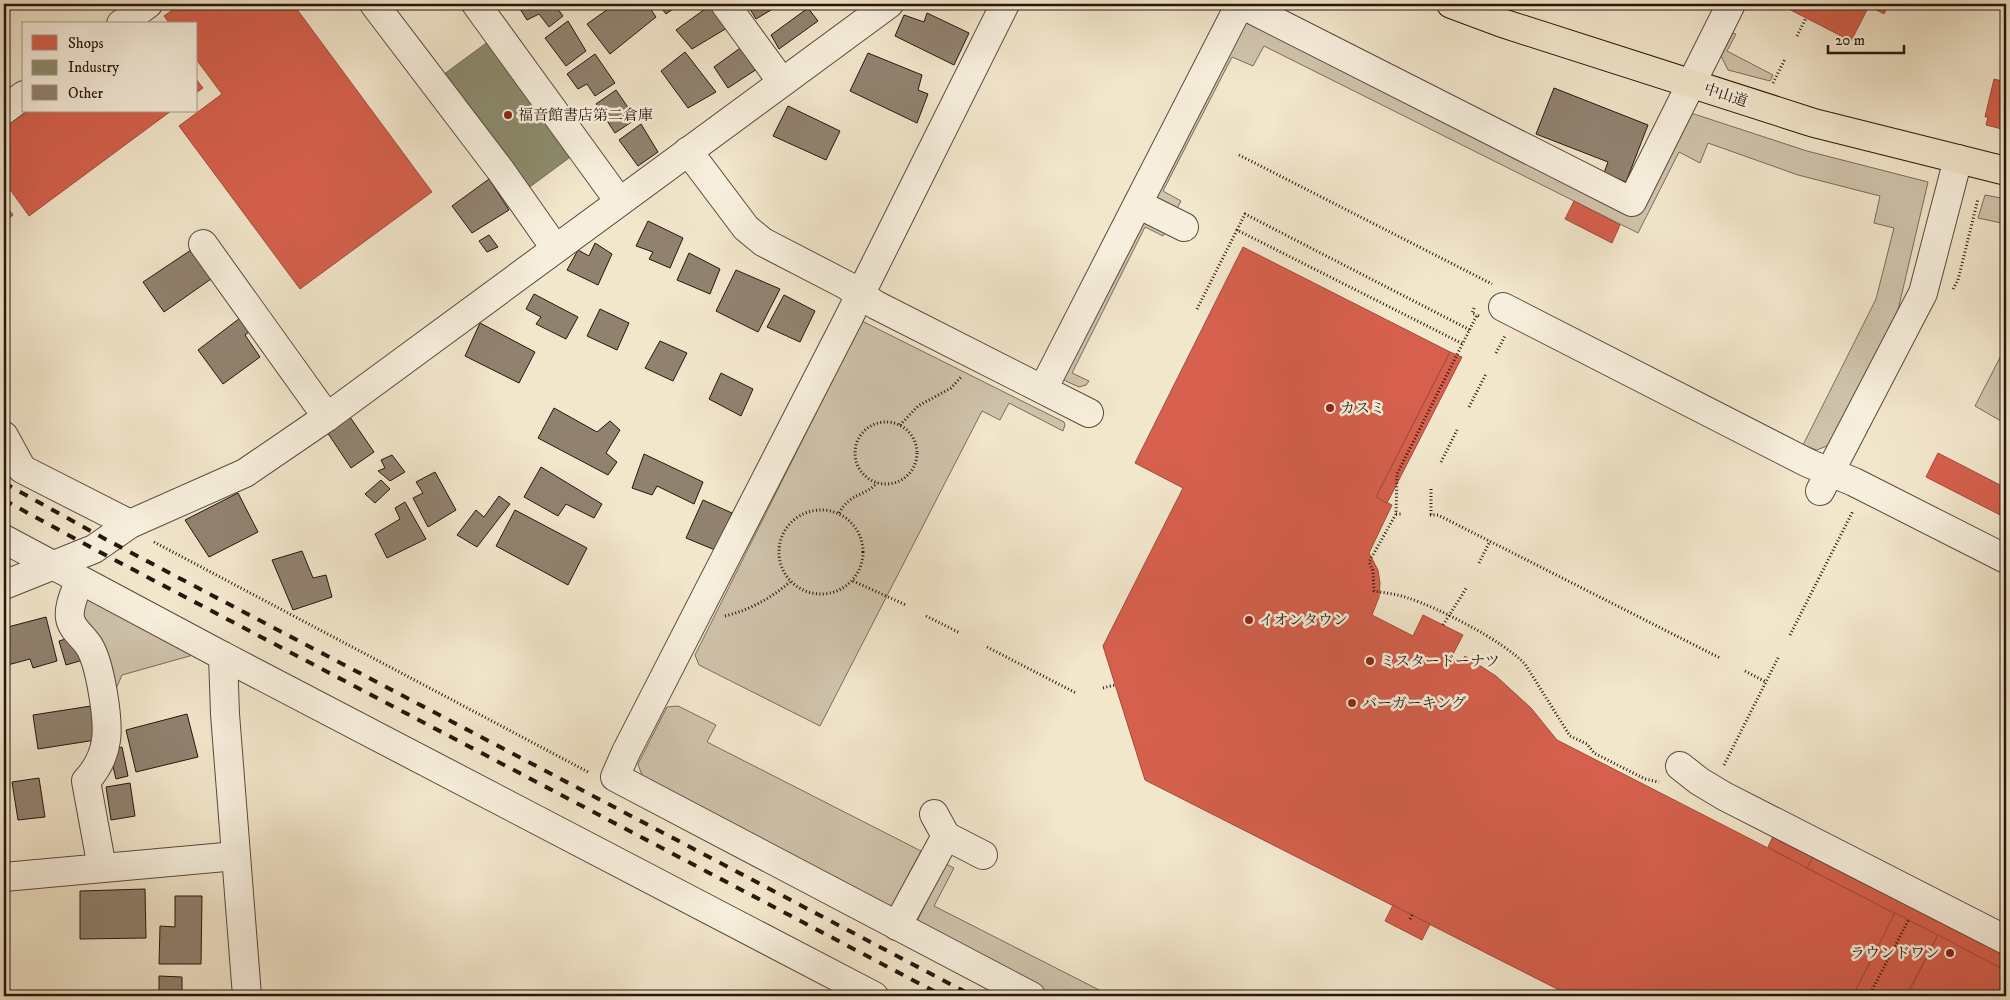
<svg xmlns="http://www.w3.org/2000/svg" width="2010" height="1000" viewBox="0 0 2010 1000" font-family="'IM FELL DW Pica','Noto Serif JP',serif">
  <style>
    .green { fill: #cfc3ab; stroke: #7b6c5c }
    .shops { fill: #d6604d; stroke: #a24a3a }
    .industry { fill: #8c8c6e; stroke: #6e6951 }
    .building { fill: #918270; stroke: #27160d }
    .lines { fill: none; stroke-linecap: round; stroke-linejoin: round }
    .minor-casing { stroke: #5a4a3c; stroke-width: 30 }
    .highway-casing { stroke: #27160d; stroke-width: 30 }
    .path { stroke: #27160d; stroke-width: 3; stroke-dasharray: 1 2.5; stroke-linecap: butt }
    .minor { stroke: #f7efdd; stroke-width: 28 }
    .highway { stroke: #f2e6cb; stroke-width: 28 }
    .rail { stroke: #27160d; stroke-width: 4; stroke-dasharray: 9 9; stroke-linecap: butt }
    .poi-dot { fill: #8f2418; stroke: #f7efdd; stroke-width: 2 }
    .labels { text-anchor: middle; stroke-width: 5; stroke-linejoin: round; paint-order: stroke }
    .street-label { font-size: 15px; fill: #27160d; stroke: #f7efdd }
    .poi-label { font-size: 15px; fill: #27160d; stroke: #f7efdd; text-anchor: start }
  </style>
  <rect width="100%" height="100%" fill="#f2e6cb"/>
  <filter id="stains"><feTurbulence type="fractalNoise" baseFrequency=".004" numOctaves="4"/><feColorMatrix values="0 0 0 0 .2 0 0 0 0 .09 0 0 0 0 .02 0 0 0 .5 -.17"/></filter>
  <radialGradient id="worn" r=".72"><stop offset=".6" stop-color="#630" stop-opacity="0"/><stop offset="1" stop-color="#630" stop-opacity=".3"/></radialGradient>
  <g class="green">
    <polygon points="1241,17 1633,214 1688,112 1807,151 1928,182 1898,310 1829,445 1817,450 1803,445 1876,299 1894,228 1874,223 1880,196 1798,175 1708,143 1700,163 1679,152 1638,233 1264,46 1253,66 1232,57 1163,191 1181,201 1176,210 1150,196"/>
    <polygon points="1733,33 1736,34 1727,51 1773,75 1770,81 1728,70 1721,56"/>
    <polygon points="1985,195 2006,199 2006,224 1978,218"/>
    <polygon points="1139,217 1166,230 1163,236 1145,227 1072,373 1089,381 1086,385 1079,387 1057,377"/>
    <polygon points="862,321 1064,422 1065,425 1063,431 1009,403 1000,420 982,411 820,726 699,665 695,655"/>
    <polygon points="2006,346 2006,395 2002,403 2006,405 2006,424 1975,406"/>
    <polygon points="79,580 211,650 122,675 105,714 70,614"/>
    <polygon points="678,706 716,725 707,742 921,851 892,906 885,907 644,781 638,764 667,707"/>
    <polygon points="946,864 954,868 934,906 1111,996 1055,996 921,926 918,919"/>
  </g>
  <g class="shops">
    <polygon points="181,4 293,4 432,192 300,289 179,126 222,94 196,59 196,24 170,24 164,16"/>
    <polygon points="1779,4 1889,4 1884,14 1869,6 1851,41"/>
    <polygon points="196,79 203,88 196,93"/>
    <polygon points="1994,79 2006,82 2006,130 1986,125 1988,117 1985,117"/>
    <polygon points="24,111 171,111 29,216 4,181 4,123"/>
    <polygon points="1574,201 1620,225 1612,243 1565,219"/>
    <polygon points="4,203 13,215 4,222"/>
    <polygon points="1243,247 1450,352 1376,497 1392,505 1369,553 1378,570 1380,583 1379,597 1372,615 1413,636 1423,615 1463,635 1452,656 1462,661 1465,656 1496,676 1531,708 1557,740 1895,913 1853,996 1571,996 1145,780 1103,646 1183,488 1135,463"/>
    <polygon points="1450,352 1462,357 1387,503 1376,497"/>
    <polygon points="1938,453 2006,488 2006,518 1926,477"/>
    <polygon points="1775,832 1815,853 1807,868 1768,847"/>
    <polygon points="1815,853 2006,951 2006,971 1807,868"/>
    <polygon points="1393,905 1430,924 1422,940 1385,921"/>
    <polygon points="1895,913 1938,935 1906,996 1853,996"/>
    <polygon points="1938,935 2006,971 2006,996 1907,996"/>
  </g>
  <polygon class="industry" points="489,41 573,155 527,189 443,75"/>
  <g class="building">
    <polygon points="517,4 554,4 563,16 549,27 539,14 527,20"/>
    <polygon points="615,4 647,4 656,17 610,54 587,24"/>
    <polygon points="658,4 680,4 666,14"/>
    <polygon points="712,4 727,28 692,49 676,30"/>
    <polygon points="747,4 781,4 756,19"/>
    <polygon points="808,8 818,21 779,49 771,35"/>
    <polygon points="927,13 969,33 954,65 895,36 904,15 924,22"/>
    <polygon points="568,21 586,51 566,66 545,38"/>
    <polygon points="743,46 757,69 728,88 714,67"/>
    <polygon points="685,52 716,92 688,108 661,71"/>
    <polygon points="868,53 922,75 918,90 928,94 917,123 850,91"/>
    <polygon points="595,54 615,83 595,96 587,84 578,89 567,74"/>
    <polygon points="1554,88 1648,125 1626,182 1604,173 1608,162 1536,134"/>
    <polygon points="616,90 636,119 615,133 596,104"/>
    <polygon points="788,106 840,131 826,160 773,136"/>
    <polygon points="641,124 658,152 638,166 619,140"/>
    <polygon points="489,179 509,210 472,233 452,206"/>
    <polygon points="648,221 683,238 670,268 649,259 653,252 636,246"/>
    <polygon points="489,235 498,247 487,252 479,241"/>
    <polygon points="595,243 612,254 598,285 567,270 578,250 589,256"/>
    <polygon points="191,250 211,279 164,312 143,282"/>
    <polygon points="689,253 720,269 710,294 677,280"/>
    <polygon points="736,270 780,289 758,332 716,311"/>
    <polygon points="534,294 578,317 566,339 536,324 541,317 526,309"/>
    <polygon points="784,295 815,311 800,342 767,327"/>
    <polygon points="600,309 629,323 617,350 587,336"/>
    <polygon points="244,315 254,328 245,335 260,357 223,384 198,350"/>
    <polygon points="480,323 535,352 519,383 465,356"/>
    <polygon points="660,341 687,353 673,381 645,368"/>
    <polygon points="721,373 753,389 741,416 709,399"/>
    <polygon points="554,408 597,432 610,421 620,430 606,453 617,462 608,475 538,438"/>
    <polygon points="350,417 374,452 351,468 327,432"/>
    <polygon points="644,454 703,482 694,504 657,486 652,495 632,488"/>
    <polygon points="392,455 405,472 390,481 378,471 385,468 381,460"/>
    <polygon points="541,467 602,504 594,518 566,504 558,516 524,497"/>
    <polygon points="435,472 456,510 428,527 413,498 423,493 416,482"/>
    <polygon points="381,480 390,489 375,503 365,494"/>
    <polygon points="238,493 258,532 209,557 185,520"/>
    <polygon points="499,496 510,504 477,547 457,535 476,510 484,517"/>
    <polygon points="703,500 732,513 715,550 686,538"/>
    <polygon points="405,502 426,539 387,558 375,534 400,519 395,508"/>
    <polygon points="515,510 587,548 568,585 496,546"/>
    <polygon points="302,551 313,578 326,575 332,597 293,610 272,560"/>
    <polygon points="46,617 57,661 33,668 30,659 4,666 4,628"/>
    <polygon points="76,636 83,660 66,665 59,641"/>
    <polygon points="91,706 96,740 38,749 33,715"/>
    <polygon points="187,714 198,757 136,772 126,730"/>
    <polygon points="122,747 128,776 116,779 109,750"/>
    <polygon points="39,778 45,817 18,820 12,782"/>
    <polygon points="130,783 135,816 111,820 106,787"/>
    <polygon points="145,889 146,938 80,939 80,891"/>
    <polygon points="175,896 202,896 201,964 159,964 160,926 175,927"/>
    <polygon points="159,976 182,977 182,996 159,996"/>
    <polygon points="129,991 129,996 84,996 84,994"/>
  </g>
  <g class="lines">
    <defs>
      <g id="minor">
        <polyline points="374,4 501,171 555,248"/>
        <polyline points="476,4 619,201"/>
        <polyline points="725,4 782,82"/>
        <polyline points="1005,4 848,319 626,752 615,777 1031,996"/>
        <polyline points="1241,4 1632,202 1731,4"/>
        <polyline points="121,24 148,4"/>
        <polyline points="4,110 24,95"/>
        <polyline points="688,151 746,228 763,242 846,285 876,305 1089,413"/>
        <polyline points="1138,204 1184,227"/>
        <polyline points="203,244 327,417"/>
        <polyline points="1503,307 1808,463 1854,482 2006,559"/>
        <polyline points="1043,389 1240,4"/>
        <polyline points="4,436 22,469 130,524"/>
        <polyline points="1820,491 1923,293 1958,159"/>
        <polyline points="4,539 223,656"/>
        <path d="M 79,580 C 76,591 68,606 70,618 C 72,630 83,636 89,646 C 100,663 109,720 106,740 C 104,756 97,769 86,781 L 102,868"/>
        <polyline points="4,585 94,549 130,524 245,473 327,417 889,4"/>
        <polyline points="1680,766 1699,781 1724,796 2006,940"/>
        <polyline points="946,836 983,855"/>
        <polyline points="4,877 236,856"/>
        <polyline points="897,926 946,836 934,814"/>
        <polyline points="247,996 225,714 223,656 874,996"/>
      </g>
      <polyline id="highway" points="1451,4 1502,23 1814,123 2006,171"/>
    </defs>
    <use href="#minor" class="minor-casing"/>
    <use href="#highway" class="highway-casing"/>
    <g class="path">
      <polyline points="1797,36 1806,18"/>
      <polyline points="1773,83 1785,59"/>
      <polyline points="1239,155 1492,284"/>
      <polyline points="1237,230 1245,214 1470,330"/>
      <polyline points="1953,289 1958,280 1978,199"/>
      <polyline points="1474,308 1472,313 1477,315"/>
      <polyline points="1197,309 1237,230 1463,344"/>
      <path d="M 1479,316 L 1477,315 L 1397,474 L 1396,514 L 1369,562 L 1373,571 L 1374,591 C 1385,593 1397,594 1408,598 C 1439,608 1503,641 1525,664 L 1570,736 L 1587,744 L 1594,753 L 1645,779 L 1659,782"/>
      <polyline points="1496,353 1505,336"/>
      <polyline points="1469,407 1486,374"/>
      <circle cx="886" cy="453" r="31"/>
      <polyline points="900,425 918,406 951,388 961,377"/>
      <polyline points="1441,462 1458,428"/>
      <polyline points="1431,489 1431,515"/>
      <circle cx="821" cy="552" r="42"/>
      <path d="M 839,513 C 851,492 864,497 877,483"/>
      <polyline points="1396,514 1402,514"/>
      <polyline points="1430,515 1438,515 1720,658"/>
      <polyline points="154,542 590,773"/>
      <polyline points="1479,563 1490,541"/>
      <polyline points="853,581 906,605"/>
      <path d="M 725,616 C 750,610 771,598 790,582"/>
      <polyline points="926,616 960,633"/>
      <polyline points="1443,625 1467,587"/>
      <polyline points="1790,635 1853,511"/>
      <polyline points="987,647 1076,693"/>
      <polyline points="1745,671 1766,682"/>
      <polyline points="1103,688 1115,685"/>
      <polyline points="1724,765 1779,656"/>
      <polyline points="1410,919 1412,915"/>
      <polyline points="1869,996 1909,919"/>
    </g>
    <use href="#minor" class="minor"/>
    <use href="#highway" class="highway"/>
    <g class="rail">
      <polyline points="4,483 107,540 973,996"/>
      <polyline points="4,500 94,549 943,996"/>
    </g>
  </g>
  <g class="poi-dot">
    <circle cx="508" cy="115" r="5"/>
    <circle cx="1330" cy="408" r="5"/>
    <circle cx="1249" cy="620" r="5"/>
    <circle cx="1370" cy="661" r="5"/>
    <circle cx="1352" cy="703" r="5"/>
    <circle cx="1950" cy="953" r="5"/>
  </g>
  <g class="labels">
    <g class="street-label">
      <text transform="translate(1726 95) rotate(18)" y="5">中山道</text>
    </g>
    <g class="poi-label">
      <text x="518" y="120">福音館書店第二倉庫</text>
      <text x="1340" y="413">カスミ</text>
      <text x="1259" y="625">イオンタウン</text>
      <text x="1380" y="666">ミスタードーナツ</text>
      <text x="1362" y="708">バーガーキング</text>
      <text x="1940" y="958" text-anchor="end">ラウンドワン</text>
    </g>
  </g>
  <rect width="2010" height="1000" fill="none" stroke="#f2e6cb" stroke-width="20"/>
  <rect x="5" y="5" width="2000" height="990" fill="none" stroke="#27160d" stroke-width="2.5"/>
  <rect x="10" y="10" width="1990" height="980" fill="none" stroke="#27160d"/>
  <rect x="22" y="22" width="175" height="90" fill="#f7efdd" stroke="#a4988a"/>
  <rect x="32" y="35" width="25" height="15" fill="#d6604d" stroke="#a4988a"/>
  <text x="68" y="48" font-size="15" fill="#27160d">Shops</text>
  <rect x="32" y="60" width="25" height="15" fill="#8c8c6e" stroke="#a4988a"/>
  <text x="68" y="72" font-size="15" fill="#27160d">Industry</text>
  <rect x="32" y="85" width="25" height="15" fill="#918270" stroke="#a4988a"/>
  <text x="68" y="98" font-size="15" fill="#27160d">Other</text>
  <path d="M1828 45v8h76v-8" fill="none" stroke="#27160d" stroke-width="2.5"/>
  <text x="1835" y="45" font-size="15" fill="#27160d" stroke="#f7efdd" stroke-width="4" paint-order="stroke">20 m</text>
  <rect width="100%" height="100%" filter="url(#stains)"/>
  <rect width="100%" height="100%" fill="url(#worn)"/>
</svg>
